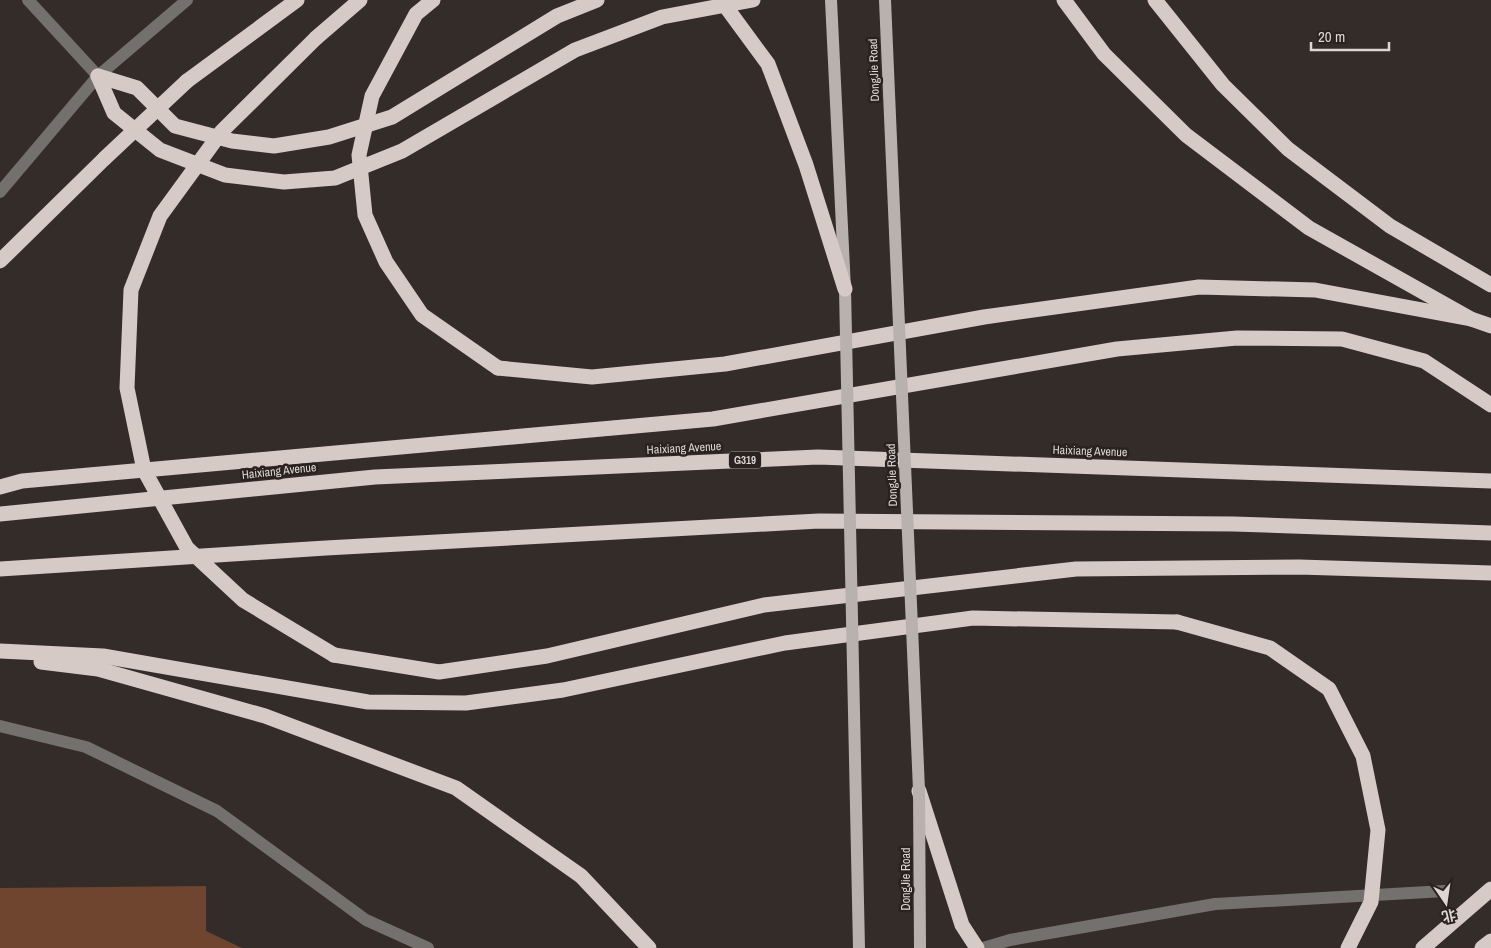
<svg xmlns="http://www.w3.org/2000/svg" width="1491" height="948" viewBox="0 0 1491 948" font-family="'Archivo Narrow','Noto Sans SC',sans-serif">
  <style>
    .green { fill: #70452f }
    .lines { fill: none; stroke-linecap: round; stroke-linejoin: round }
    .minor { stroke: #74706e; stroke-width: 12 }
    .highway { stroke: #d5cac5; stroke-width: 15 }
    .major-bridge { stroke: #b9b1ad; stroke-width: 12 }
    .highway-bridge { stroke: #d5cac5; stroke-width: 15 }
    .labels { text-anchor: middle; stroke-width: 5; stroke-linejoin: round; paint-order: stroke }
    .shield { fill: #2a221f; stroke: #a7a19e; stroke-width: 1 }
    .shield-label { font-size: 11px; font-weight: bold; fill: #dcd7d4 }
    .street-label { font-size: 12px; fill: #dcd7d4; stroke: #2a221f }
  </style>
  <rect width="100%" height="100%" fill="#342c28"/>
  <polygon class="green" points="206,886 206,931 242,948 0,948 0,888"/>
  <g class="lines">
    <g class="minor">
      <polyline points="28,0 98,76"/>
      <polyline points="0,192 98,76 187,0"/>
      <polyline points="0,726 86,747 217,811 366,920 428,948"/>
      <polyline points="983,948 1010,940 1215,904 1445,891"/>
    </g>
    <g class="highway">
      <polyline points="1064,0 1104,54 1186,135 1309,228 1471,319 1491,326"/>
      <polyline points="1155,0 1223,85 1288,149 1390,226 1491,285"/>
      <polyline points="316,38 360,0"/>
      <polyline points="98,76 114,113 160,150 225,175 284,182 335,178 402,151 575,50 662,17 753,0"/>
      <polyline points="98,76 137,88 175,126 232,141 274,146 329,137 392,117 557,16 597,0"/>
      <polyline points="187,81 297,0"/>
      <polyline points="0,261 105,158"/>
      <polyline points="498,368 592,377 725,364 984,317 1199,287 1315,290 1471,319"/>
      <polyline points="0,487 22,481 713,419 1117,349 1237,338 1342,339 1424,361 1491,405"/>
      <polyline points="0,514 375,477 818,457 1491,481"/>
      <polyline points="0,569 326,548 819,521 1234,524 1491,533"/>
      <polyline points="0,651 103,656 368,702 466,703 563,690 785,643 973,618 1177,622"/>
      <polyline points="334,655 439,672 547,656 764,605 1076,569 1299,567 1491,573"/>
      <polyline points="41,662 98,669 265,716 456,788 581,876 649,948"/>
      <polyline points="919,791 962,925 977,948"/>
      <polyline points="1423,948 1491,889"/>
      <polyline points="1482,948 1491,941"/>
    </g>
    <g class="major-bridge">
      <polyline points="831,0 845,289 859,948"/>
      <polyline points="885,0 919,790 920,948"/>
    </g>
    <g class="highway-bridge">
      <polyline points="433,0 416,14 372,96 359,155 365,215 386,262 422,315 498,368"/>
      <polyline points="721,0 768,64 806,165 845,289"/>
      <polyline points="316,38 222,131 160,216 131,290 127,388 144,470 187,548 243,600 334,655"/>
      <polyline points="105,158 187,81"/>
      <polyline points="1177,622 1270,648 1329,689 1363,756 1378,830 1371,902 1348,948"/>
    </g>
  </g>
  <g class="labels">
    <rect class="shield" x="729" y="451.5" width="32" height="17" rx="4"/>
    <g class="shield-label">
      <text x="745" y="464">G319</text>
    </g>
    <g class="street-label">
      <text transform="translate(874 70) rotate(-92)" y="4">DongJie Road</text>
      <text transform="translate(684 448) rotate(-3)" y="4">Haixiang Avenue</text>
      <text transform="translate(1090 451) rotate(2)" y="4">Haixiang Avenue</text>
      <text transform="translate(279 471) rotate(-6)" y="4">Haixiang Avenue</text>
      <text transform="translate(892 475) rotate(-92)" y="4">DongJie Road</text>
      <text transform="translate(906 879) rotate(-90)" y="4">DongJie Road</text>
    </g>
  </g>
  <g transform="translate(1446 903) rotate(167)" stroke="#2a221f" stroke-width="4" paint-order="stroke">
  <path d="M0-4L9 19L0 12L-9 19Z" fill="#dcd7d4"/>
  <text y="-8" font-size="14" font-weight="bold" text-anchor="middle" fill="#dcd7d4">北</text>
  </g>
  <path d="M1311 42v8h78v-8" fill="none" stroke="#dcd7d4" stroke-width="2.5"/>
  <text x="1318" y="42" font-size="15" fill="#dcd7d4" stroke="#2a221f" stroke-width="4" paint-order="stroke">20 m</text>
</svg>
